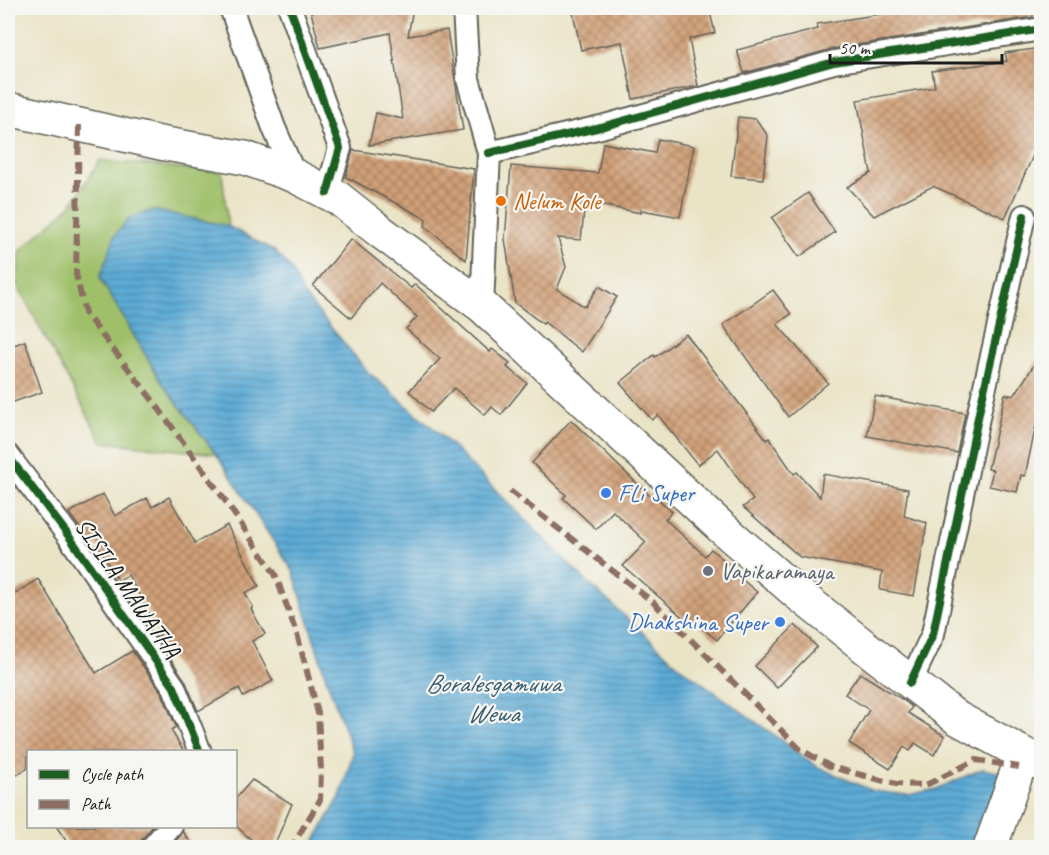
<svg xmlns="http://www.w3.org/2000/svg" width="1049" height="855" viewBox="0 0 1049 855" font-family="Caveat,sans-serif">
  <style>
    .green { fill: #9fc069; stroke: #5e6e42; stroke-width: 1.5 }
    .water { fill: url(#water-rules); stroke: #3c6378; stroke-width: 1.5 }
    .building { fill: url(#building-cross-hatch) }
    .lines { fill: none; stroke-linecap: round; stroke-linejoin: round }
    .street-casing { stroke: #646258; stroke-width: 26 }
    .secondary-casing { stroke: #646258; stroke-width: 36 }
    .primary-casing { stroke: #646258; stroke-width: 36 }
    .street { stroke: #fff; stroke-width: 22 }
    .secondary { stroke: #fff; stroke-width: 33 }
    .primary { stroke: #fff; stroke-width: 33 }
    .quiet { stroke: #8d6e63; stroke-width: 6; stroke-dasharray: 12 6; stroke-linecap: butt }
    .cycleway-casing { stroke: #f6f6f2; stroke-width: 11 }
    .cycleway { stroke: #1b5e20; stroke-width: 8 }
    .food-dot { fill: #e8710a; stroke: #f6f6f2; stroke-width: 2 }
    .shop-dot { fill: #3f7fe0; stroke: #f6f6f2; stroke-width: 2 }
    .worship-dot { fill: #6b7280; stroke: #f6f6f2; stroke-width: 2 }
    .labels { text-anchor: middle; stroke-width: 4.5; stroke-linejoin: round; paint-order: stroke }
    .food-label { font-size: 24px; fill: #c56008; stroke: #f6f6f2; text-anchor: start }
    .shop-label { font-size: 24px; fill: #366cbe; stroke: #f6f6f2; text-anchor: start }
    .worship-label { font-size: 24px; fill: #5b616d; stroke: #f6f6f2; text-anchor: start }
    .street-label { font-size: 24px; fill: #1c1c1c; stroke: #f6f6f2 }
    .water-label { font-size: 26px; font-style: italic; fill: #395c6f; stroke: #f6f6f2 }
  </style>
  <defs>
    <pattern id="water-rules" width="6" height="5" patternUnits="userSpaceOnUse" patternTransform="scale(1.5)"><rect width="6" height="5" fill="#5caad5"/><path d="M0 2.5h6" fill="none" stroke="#4b8aac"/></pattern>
    <pattern id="building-cross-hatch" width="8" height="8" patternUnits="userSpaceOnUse" patternTransform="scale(1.5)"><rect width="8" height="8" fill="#d1a078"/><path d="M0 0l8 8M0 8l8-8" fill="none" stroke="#a98262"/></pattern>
  </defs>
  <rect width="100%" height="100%" fill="#f6f6f2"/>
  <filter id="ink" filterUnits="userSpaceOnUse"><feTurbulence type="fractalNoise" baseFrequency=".0167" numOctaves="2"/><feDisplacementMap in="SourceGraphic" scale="12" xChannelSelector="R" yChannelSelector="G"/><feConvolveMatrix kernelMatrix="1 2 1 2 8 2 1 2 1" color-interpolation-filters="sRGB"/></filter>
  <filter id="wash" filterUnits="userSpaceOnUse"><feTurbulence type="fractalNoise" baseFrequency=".008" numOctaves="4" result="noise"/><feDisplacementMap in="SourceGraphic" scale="24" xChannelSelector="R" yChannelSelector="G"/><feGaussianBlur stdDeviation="1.35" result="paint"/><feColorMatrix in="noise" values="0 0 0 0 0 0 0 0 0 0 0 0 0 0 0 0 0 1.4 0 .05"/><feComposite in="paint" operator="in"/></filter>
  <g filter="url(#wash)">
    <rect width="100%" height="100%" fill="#eae4c7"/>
    <polygon class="green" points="100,160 222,172 228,226 153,210 100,278 163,384 216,454 102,442 17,285 21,250 71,205"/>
    <polygon class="water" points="153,210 228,226 275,251 291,269 304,295 368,372 440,434 583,578 679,666 818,767 873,791 908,795 936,789 982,769 998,772 1004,778 981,847 311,847 340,797 353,753 326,678 293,571 216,454 163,384 100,278 115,235 130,218"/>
    <g id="blocks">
      <g class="building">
        <polygon points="310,8 413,8 408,36 447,30 463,130 369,145 376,113 403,119 390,33 320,48"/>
        <polygon points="572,8 709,8 715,33 689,39 698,86 633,99 622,42 581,50"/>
        <polygon points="919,8 1033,8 1033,17 832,49 744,73 737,50 818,29 817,24"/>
        <polygon points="1041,48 1041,151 1036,149 1005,218 933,186 874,216 847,187 871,173 857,100 935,87 932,71 1007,61 1005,53"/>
        <polygon points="738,117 756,119 768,136 763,179 731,176"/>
        <polygon points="658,139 694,146 680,217 641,210 641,213 585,202 581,240 558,238 566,267 557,289 585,307 599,286 617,297 582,352 544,322 543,324 515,303 505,239 511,166 598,173 603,143 655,153"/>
        <polygon points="353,150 474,169 466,260 425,226 426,219 346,177"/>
        <polygon points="808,193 835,232 799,257 772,218"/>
        <polygon points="351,239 411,288 415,284 490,352 492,349 510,363 507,367 527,383 501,415 492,407 485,415 454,388 431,412 409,391 440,359 406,329 417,317 380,283 351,318 313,286"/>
        <polygon points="773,290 791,314 777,324 828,383 788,417 723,325"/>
        <polygon points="686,334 767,440 769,438 794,474 797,472 820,497 823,474 908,489 904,516 927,523 914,596 880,590 882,572 800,557 743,507 753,500 718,449 698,465 658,415 652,420 620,383 654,355 655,357"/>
        <polygon points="25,341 42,392 8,404 8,347"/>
        <polygon points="1041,354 1041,402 1025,476 1021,475 1017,492 989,486 993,470 988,469 1005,394 1014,396"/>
        <polygon points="875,396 965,413 957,453 867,436"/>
        <polygon points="571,420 651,497 653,494 672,512 665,519 705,556 711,549 734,569 732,571 757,592 717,640 690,618 687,621 623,566 646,542 613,511 596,529 563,498 566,495 532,463"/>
        <polygon points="103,494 115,516 147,498 152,507 169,497 195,543 227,525 259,586 245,593 253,607 251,609 265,634 252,641 273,681 243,697 239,688 198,711 185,680 156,637 161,634 128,575 118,581 98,545 93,547 69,513"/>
        <polygon points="38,579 96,673 132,651 162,693 176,727 171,730 184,752 28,752 28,768 15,776 8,763 8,598"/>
        <polygon points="795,625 817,647 777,688 755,666"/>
        <polygon points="860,673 903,700 912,707 908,713 945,736 934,755 915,743 910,751 904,747 890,769 849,743 869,710 845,694"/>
        <polygon points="252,780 292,804 273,848 260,848 236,826 236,798"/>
        <polygon points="56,826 153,826 142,839 139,848 71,848"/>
        <polygon points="183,831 194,848 170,848 181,835"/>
      </g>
    </g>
  </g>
  <g filter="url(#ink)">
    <use href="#blocks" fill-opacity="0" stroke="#646258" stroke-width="1.5"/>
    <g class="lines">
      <defs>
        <g id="street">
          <polyline points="231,8 274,128 295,176"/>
          <polyline points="290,8 340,148 327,193"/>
          <polyline points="464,8 468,79 489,153 482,306"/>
          <polyline points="489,153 601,127 834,62 1042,29"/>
          <polyline points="8,456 68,535 174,687 200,752"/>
          <polyline points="910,683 933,634 980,408 1024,216"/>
          <polyline points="152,848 171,826"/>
        </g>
        <polyline id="secondary" points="990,848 1023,755"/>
        <polyline id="primary" points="8,109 160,143 245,158 295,176 338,198 381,232 482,306 720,526 797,593 865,647 957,718 1042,764"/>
      </defs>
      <use href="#street" class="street-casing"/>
      <use href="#secondary" class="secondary-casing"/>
      <use href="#primary" class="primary-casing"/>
      <use href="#street" class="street"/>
      <use href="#secondary" class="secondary"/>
      <use href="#primary" class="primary"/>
      <g class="quiet">
        <polyline points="79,125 76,274 85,313 154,402 224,499 275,574 297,634 318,713 321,770 320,800 291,848"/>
        <polyline points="510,491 653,602 800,749 831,767 896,784 926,785 976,760 1019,767"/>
      </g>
      <defs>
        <g id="cycleway">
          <polyline points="290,8 340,148 327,193"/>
          <polyline points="489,153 601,127 834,62 1042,29"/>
          <polyline points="8,456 68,535 174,687 200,752"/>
          <polyline points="910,683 933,634 980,408 1024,216"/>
        </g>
      </defs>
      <use href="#cycleway" class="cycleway-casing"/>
      <use href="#cycleway" class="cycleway"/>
    </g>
  </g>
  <circle class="food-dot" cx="501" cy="201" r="6"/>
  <g class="shop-dot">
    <circle cx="606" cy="493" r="6"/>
    <circle cx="780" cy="622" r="6"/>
  </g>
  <circle class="worship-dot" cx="708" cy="571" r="6"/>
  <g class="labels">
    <g class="food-label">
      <text x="513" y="209">Nelum Kole</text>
    </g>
    <g class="shop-label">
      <text x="618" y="501">FLi Super</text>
      <text x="768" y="630" text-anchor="end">Dhakshina Super</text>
    </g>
    <g class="worship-label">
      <text x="720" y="579">Vapikaramaya</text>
    </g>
    <g class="street-label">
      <text transform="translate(128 588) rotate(55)" y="8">SISILA MAWATHA</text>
    </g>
    <g class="water-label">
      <text x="493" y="692">Boralesgamuwa<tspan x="493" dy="30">Wewa</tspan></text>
    </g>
  </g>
  <rect width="1049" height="855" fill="none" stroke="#f6f6f2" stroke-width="30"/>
  <rect x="27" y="750" width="210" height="78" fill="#f6f6f2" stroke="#9f9f9c" stroke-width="1.5"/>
  <rect x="39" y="770" width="30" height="9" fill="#1b5e20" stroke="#9f9f9c" stroke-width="1.5"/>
  <text x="81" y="780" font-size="18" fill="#1c1c1c">Cycle path</text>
  <rect x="39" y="800" width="30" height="9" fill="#8d6e63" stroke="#9f9f9c" stroke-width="1.5"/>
  <text x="81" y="810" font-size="18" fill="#1c1c1c">Path</text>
  <path d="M830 54v9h172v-9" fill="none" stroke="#1c1c1c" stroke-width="3"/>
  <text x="839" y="54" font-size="18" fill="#1c1c1c" stroke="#f6f6f2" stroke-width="4.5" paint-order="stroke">50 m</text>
</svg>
